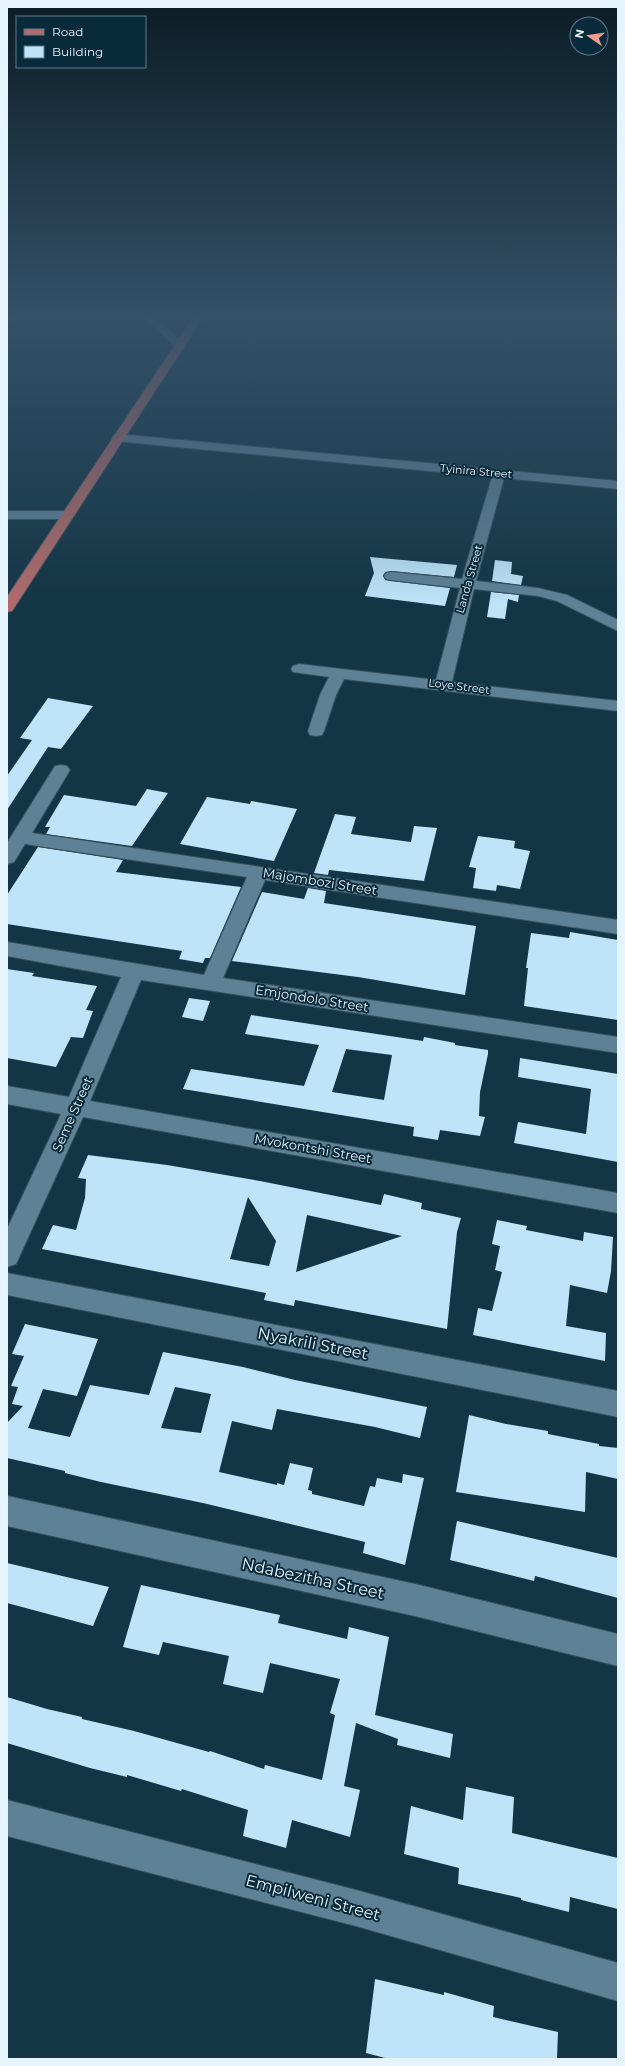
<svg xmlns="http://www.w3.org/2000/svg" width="625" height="2066" viewBox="0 0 625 2066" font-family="Montserrat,sans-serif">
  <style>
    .building { fill: #bfe4fa; fill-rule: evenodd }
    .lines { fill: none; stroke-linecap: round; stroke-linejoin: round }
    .minor-casing { stroke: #37505e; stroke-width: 2 }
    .major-casing { stroke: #37505e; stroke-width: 2 }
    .minor { fill: #5f8195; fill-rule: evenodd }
    .major { fill: #b16b6b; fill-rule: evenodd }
    .labels { text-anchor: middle; stroke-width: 4; stroke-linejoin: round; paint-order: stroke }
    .far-street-label { font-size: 11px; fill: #e6f4fd; stroke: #082a3b }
    .street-label { font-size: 13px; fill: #e6f4fd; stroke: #082a3b }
    .near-street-label { font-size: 16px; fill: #e6f4fd; stroke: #082a3b }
  </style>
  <rect width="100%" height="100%" fill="#143546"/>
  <g class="building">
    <polygon points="370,557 457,565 454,577 391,571 386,572 383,575 385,580 391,581 450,588 445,606 365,596 374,573"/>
    <polygon points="495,560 512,562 511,574 523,576 521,585 492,581"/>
    <polygon points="491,592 519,595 518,602 508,599 505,619 487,617"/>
    <polygon points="48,698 93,706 61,749 48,747 7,810 7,776 32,740 20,738"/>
    <polygon points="147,789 168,793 132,846 46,834 50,827 45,827 64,795 136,806"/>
    <polygon points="207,797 250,804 251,801 297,809 274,861 180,844"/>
    <polygon points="335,814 356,817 351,834 411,842 414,826 437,828 424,881 329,870 328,875 314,873"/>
    <polygon points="478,836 515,841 514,848 530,851 520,889 497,885 496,891 473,888 476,868 469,867"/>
    <polygon points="38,847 123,860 116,872 241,887 210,958 205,958 203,963 179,959 182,951 7,924 7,895"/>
    <polygon points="308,888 326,891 324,903 476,926 465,995 358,977 232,961 262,892 304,899"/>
    <polygon points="570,932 618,940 618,1020 524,1006 528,968 526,968 531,933 569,938"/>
    <polygon points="7,969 34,973 32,976 97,986 86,1010 93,1011 83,1038 71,1037 56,1067 7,1058"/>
    <polygon points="189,998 210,1001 203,1021 182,1017"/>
    <path d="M 251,1015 L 423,1041 L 424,1037 L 455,1043 L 455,1045 L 488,1050 L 488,1054 L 480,1092 L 479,1116 L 485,1117 L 480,1136 L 440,1130 L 438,1140 L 413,1136 L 414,1127 L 183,1089 L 191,1069 L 304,1086 L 319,1045 L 245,1034 ZM 346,1049 L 392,1055 L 384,1100 L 332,1092 Z"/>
    <polygon points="520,1058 618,1074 618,1162 514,1143 518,1122 586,1134 591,1089 518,1077"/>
    <path d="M 88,1155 L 167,1165 L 260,1181 L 381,1205 L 384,1194 L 422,1203 L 421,1209 L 461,1218 L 457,1232 L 447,1329 L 295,1300 L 294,1306 L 264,1300 L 266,1293 L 42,1249 L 53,1225 L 76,1230 L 85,1198 L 86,1179 L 78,1178 ZM 248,1197 L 276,1241 L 269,1266 L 230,1259 ZM 307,1215 L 402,1236 L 296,1272 Z"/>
    <polygon points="497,1220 527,1226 526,1230 583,1241 584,1232 613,1237 611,1271 607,1293 570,1285 566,1326 606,1333 605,1361 473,1335 478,1308 492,1311 502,1272 495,1270 500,1246 492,1244"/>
    <path d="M 25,1324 L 98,1339 L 77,1396 L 43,1389 L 28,1428 L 70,1437 L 90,1385 L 149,1395 L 163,1352 L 243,1367 L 295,1380 L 427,1407 L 420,1438 L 375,1427 L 277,1409 L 272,1430 L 232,1421 L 219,1472 L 277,1485 L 277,1483 L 284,1485 L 290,1463 L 313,1468 L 308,1490 L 312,1491 L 312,1494 L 364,1506 L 370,1486 L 375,1487 L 377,1478 L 402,1483 L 403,1474 L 424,1478 L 405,1565 L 363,1553 L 365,1542 L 203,1503 L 101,1482 L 65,1473 L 65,1471 L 7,1458 L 7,1423 L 23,1406 L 12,1404 L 18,1387 L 11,1386 L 24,1356 L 12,1354 ZM 175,1387 L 211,1394 L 201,1433 L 161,1428 Z"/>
    <polygon points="469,1415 506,1424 548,1431 548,1434 599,1444 599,1446 618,1448 618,1479 586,1472 585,1512 456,1492"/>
    <polygon points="457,1521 618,1558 618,1598 535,1576 534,1581 450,1560"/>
    <polygon points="7,1563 109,1587 93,1626 7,1603"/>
    <polygon points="141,1585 280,1615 278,1623 347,1639 349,1627 389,1637 375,1715 453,1734 450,1758 397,1745 398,1739 356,1723 344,1786 360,1790 350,1837 292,1820 286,1848 243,1836 248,1810 182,1789 181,1791 127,1775 127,1777 90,1768 7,1743 7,1697 47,1709 82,1717 82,1719 134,1731 209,1752 210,1751 264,1769 265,1765 322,1780 335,1715 330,1713 340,1679 270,1663 263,1693 223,1684 229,1656 163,1642 159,1655 123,1647"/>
    <polygon points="466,1787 514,1797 512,1833 618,1858 618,1909 570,1897 569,1912 521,1900 521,1898 458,1884 459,1868 404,1854 411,1806 463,1820"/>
    <polygon points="375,1979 444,1995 444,1992 494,2006 493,2017 558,2032 557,2059 389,2059 366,2053"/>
  </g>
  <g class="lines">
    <defs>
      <g id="minor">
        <polygon points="7,316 23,316 22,318 7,321"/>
        <polygon points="142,316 153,316 184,343 185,345 184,347 176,347"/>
        <polygon points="118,434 618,481 618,489 504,478 476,581 538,588 567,595 618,620 618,631 557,601 538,596 474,589 452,682 618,701 618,711 344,679 336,695 324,731 322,735 316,736 310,735 308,731 320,695 329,677 293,672 291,669 293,666 299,664 436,680 460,588 391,580 386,579 384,576 386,573 391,572 462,579 492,477 114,441 112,438 114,435"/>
        <polygon points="7,511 68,511 75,515 68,519 7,519"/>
        <polygon points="61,765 67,766 70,770 32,833 618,920 618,934 265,880 223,978 618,1037 618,1053 141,980 90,1101 618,1193 618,1213 83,1117 16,1264 7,1267 7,1229 61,1114 7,1104 7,1086 69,1097 121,977 7,956 7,942 204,975 247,877 25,844 14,862 7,864 7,843 55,766"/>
        <polygon points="7,1273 618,1391 618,1417 7,1295"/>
        <polygon points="7,1496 415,1584 618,1634 618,1666 415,1616 7,1526"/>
        <polygon points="7,1800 356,1890 618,1963 618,2001 356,1926 7,1836"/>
      </g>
      <polygon id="major" points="194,316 204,316 14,608 12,611 7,612 7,597"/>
    </defs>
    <use href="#minor" class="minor-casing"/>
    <use href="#major" class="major-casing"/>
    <use href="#minor" class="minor"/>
    <use href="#major" class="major"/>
  </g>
  <linearGradient id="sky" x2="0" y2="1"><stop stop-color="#0b1d26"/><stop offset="0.52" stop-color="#345168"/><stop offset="1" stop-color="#345168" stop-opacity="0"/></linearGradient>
  <rect width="625" height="605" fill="url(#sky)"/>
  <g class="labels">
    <g class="far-street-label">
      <text transform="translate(476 471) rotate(5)" y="4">Tyinira Street</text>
      <text transform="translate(469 579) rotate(-74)" y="4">Landa Street</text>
      <text transform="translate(459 686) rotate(7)" y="4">Loye Street</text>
    </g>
    <g class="street-label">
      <text transform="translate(320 881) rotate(9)" y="5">Majombozi Street</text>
      <text transform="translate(312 998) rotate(9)" y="5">Emjondolo Street</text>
      <text transform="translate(72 1114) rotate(-66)" y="5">Seme Street</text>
      <text transform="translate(313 1148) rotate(10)" y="5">Mvokontshi Street</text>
    </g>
    <g class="near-street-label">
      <text transform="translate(313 1343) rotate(11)" y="6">Nyakrili Street</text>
      <text transform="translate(313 1578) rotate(12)" y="6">Ndabezitha Street</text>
      <text transform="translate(313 1897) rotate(15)" y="6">Empilweni Street</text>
    </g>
  </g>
  <rect width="625" height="2066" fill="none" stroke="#e6f4fd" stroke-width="16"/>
  <rect x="16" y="16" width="130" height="52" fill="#082a3b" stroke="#617b89"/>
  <rect x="24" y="29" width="20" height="6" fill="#b16b6b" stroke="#617b89"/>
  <text x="52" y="36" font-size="12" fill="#e6f4fd">Road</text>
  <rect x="24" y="46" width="20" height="12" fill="#bfe4fa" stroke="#617b89"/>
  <text x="52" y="56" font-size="12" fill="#e6f4fd">Building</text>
  <g transform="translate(589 36) rotate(283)"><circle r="19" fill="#082a3b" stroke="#617b89"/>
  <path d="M0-3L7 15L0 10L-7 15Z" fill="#f59c90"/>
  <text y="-6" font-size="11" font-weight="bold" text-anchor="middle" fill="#e6f4fd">N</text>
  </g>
</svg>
